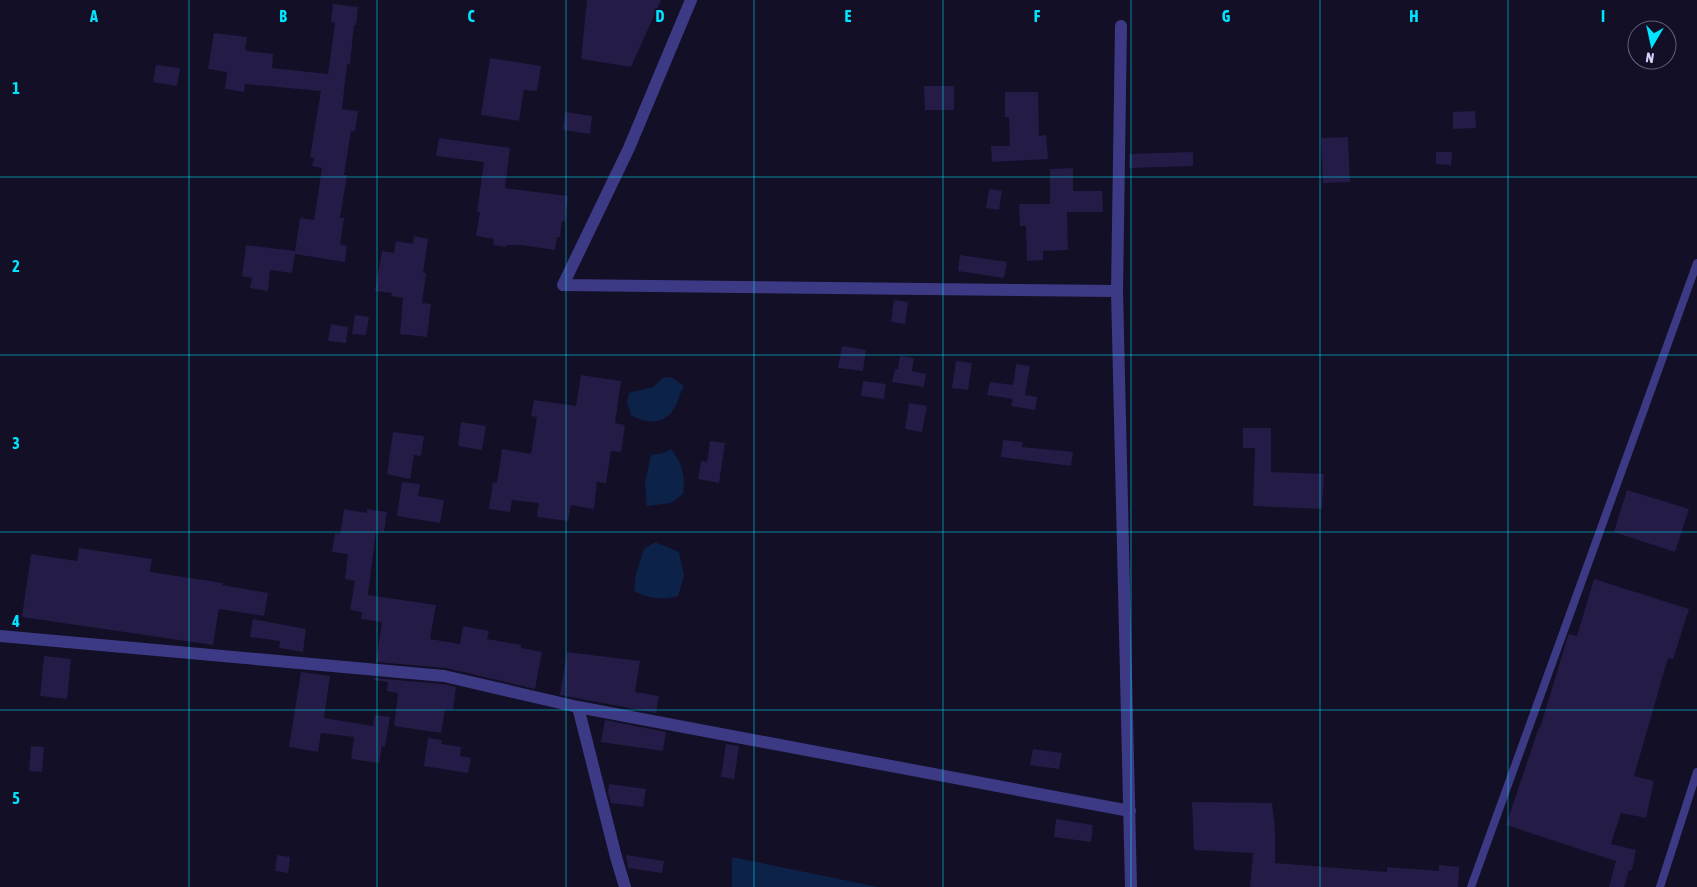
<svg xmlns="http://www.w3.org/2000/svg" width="1697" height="887" viewBox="0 0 1697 887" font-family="'Asap Condensed',sans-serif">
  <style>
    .water { fill: #0c2248 }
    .building { fill: #241b47 }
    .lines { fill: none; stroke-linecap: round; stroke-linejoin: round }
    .service { stroke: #3d3a85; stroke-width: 8 }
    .minor { stroke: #3d3a85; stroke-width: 12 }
    .grid { fill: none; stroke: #00e5ff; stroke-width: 1; stroke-opacity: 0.55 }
    .grid-label { font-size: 16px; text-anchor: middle; font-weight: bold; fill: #00e5ff; stroke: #130f26; stroke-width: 4; stroke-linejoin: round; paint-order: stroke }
  </style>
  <rect width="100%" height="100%" fill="#130f26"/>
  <g class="water">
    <path d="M 671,377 L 684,386 C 680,393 678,402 674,409 C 664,425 645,424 631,415 L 627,403 L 629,393 L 653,387 L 663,378 Z"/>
    <path d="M 671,449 C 682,463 686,476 683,494 L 671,503 L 647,506 L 645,483 L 651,455 L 664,453 Z"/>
    <path d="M 655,542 L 679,552 L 684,576 L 678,596 C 662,600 649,599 634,591 L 636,574 L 644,549 Z"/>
    <polygon points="732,857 878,887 732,887"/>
  </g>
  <g class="building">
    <polygon points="587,0 661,0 631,67 581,59"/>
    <polygon points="333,4 358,7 356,25 354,25 350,64 347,64 342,109 358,111 355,131 351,131 344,175 347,175 340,218 344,218 340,245 347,246 345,262 295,254 292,273 270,270 268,291 250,288 252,278 242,276 246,245 295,251 300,218 314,220 322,168 312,166 314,158 310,157 321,91 245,84 244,92 225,89 227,72 208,69 214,33 247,37 245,49 247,51 273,54 272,68 328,74 335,23 331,22"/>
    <polygon points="490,58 541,66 537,91 524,90 519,121 481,115"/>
    <polygon points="156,65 180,68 177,86 153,82"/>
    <polygon points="924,86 954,86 954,110 925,110"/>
    <polygon points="1005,92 1038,92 1039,136 1046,135 1048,159 992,162 991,146 1010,146 1009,117 1005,117"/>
    <polygon points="1475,111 1476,128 1453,129 1453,112"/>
    <polygon points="565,112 592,116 590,134 563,130"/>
    <polygon points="1348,137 1350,182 1323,183 1321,138"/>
    <polygon points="439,138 510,148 505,188 568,196 565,221 562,221 560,237 557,237 555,250 521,245 507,245 506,247 493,245 494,239 476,236 480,212 477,212 484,162 436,156"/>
    <polygon points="1193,152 1193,166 1129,168 1129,154"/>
    <polygon points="1436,152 1452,152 1451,165 1436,164"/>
    <polygon points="1073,168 1073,191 1102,191 1103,212 1067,212 1068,250 1043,251 1043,260 1027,261 1026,226 1020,226 1019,204 1050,204 1050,169"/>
    <polygon points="989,189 1002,191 999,210 986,208"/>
    <polygon points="414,236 428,239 423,273 426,273 422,303 431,304 427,337 400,334 403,298 391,296 392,293 375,291 382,251 394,253 396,241 413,244"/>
    <polygon points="960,255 1007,262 1004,278 958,271"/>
    <polygon points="894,300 908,302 905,324 891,322"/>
    <polygon points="355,315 369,317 366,335 352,334"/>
    <polygon points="331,324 348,327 346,343 328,341"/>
    <polygon points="842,346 866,350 863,371 838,368"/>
    <polygon points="900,356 914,358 912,371 926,374 924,387 892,382 895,369 898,369"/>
    <polygon points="956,361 972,363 968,390 952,388"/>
    <polygon points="1016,364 1030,366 1025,395 1037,397 1035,410 1011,406 1013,399 987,395 990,382 1013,385"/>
    <polygon points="581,375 621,381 615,423 625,425 621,452 611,451 606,483 597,482 594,509 571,505 568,521 537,517 539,503 512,500 510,512 489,509 493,482 497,483 502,449 531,454 537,417 531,416 534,400 576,406"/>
    <polygon points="863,381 886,384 884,399 861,396"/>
    <polygon points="909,403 927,406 922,432 905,429"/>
    <polygon points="461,422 486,426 482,450 458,446"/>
    <polygon points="1243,428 1271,428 1271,472 1324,474 1322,509 1253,506 1255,448 1243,448"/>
    <polygon points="393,432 424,436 421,456 414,455 410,479 387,474"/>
    <polygon points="1003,440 1023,442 1022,447 1073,452 1071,466 1001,457"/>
    <polygon points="710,441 725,443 719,483 698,479 701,461 707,462"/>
    <polygon points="402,482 420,484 418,496 444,500 440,523 397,516"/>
    <polygon points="1627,490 1689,509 1675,552 1614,532"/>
    <polygon points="344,509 367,513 367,509 387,512 384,532 376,530 368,595 436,605 430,639 460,644 463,626 489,631 487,639 521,645 521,648 542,652 535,689 446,668 376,662 382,622 361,619 362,612 350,610 355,581 345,579 348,554 332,552 335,533 340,534"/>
    <polygon points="79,548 152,559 150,572 223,583 222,585 268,593 264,616 219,609 213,645 22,617 31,554 77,561"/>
    <polygon points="1594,579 1689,609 1673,659 1668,658 1634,776 1654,781 1646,818 1621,813 1611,844 1636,850 1632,870 1629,870 1624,887 1609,887 1616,861 1506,825 1539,727 1540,728 1567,639 1569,634 1577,636"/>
    <polygon points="253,619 306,629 303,652 279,648 280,641 250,637"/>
    <polygon points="567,652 640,661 635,692 659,696 656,713 560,695"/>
    <polygon points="44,656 71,659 67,699 40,696"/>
    <polygon points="301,672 330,676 324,718 373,726 375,715 390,717 385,747 382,746 379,763 351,759 354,737 321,733 318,752 289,747"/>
    <polygon points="374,678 443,684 456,687 453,710 445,709 441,733 394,726 398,693 387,691 388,682 374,680"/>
    <polygon points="605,720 666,732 663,751 601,742"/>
    <polygon points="428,738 442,740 441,744 461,747 460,756 471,758 468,773 424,766"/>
    <polygon points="726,744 739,746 734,779 721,777"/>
    <polygon points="31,746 44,747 42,772 29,771"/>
    <polygon points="1033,749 1062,753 1059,769 1030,765"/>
    <polygon points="609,784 646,789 643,807 611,803 608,793"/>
    <polygon points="1192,802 1272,803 1275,829 1275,863 1387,872 1387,867 1439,871 1439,865 1459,867 1458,887 1250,887 1253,853 1194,850"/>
    <polygon points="1056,819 1093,825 1091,842 1054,837"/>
    <polygon points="277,855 290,857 288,873 275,871"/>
    <polygon points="626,855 664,861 662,873 628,868"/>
  </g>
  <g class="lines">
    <g class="service">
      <polyline points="1471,887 1697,263"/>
      <polyline points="1660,887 1697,772"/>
    </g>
    <g class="minor">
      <polyline points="691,0 629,148 563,285 1117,291 1131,887"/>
      <polyline points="1117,291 1121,26"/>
      <polyline points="0,636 444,676 578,707 1130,811"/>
      <polyline points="578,707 616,857 625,887"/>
    </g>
  </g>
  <path class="grid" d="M 189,0 L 189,887M 377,0 L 377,887M 566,0 L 566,887M 754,0 L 754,887M 943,0 L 943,887M 1131,0 L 1131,887M 1320,0 L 1320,887M 1508,0 L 1508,887M 0,177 L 1697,177M 0,355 L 1697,355M 0,532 L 1697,532M 0,710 L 1697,710"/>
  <g class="grid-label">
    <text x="94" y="22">A</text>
    <text x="283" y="22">B</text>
    <text x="471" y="22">C</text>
    <text x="660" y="22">D</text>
    <text x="848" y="22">E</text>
    <text x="1037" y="22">F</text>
    <text x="1226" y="22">G</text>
    <text x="1414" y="22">H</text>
    <text x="1603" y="22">I</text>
    <text x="16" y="94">1</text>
    <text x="16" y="272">2</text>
    <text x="16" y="449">3</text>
    <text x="16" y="627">4</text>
    <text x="16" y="804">5</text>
  </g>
  <g transform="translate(1652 45) rotate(189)"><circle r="24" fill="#130f26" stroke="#625e7d"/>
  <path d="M0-4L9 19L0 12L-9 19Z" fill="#00e5ff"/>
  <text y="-8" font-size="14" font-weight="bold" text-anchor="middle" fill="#d9d4ff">N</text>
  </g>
</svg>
